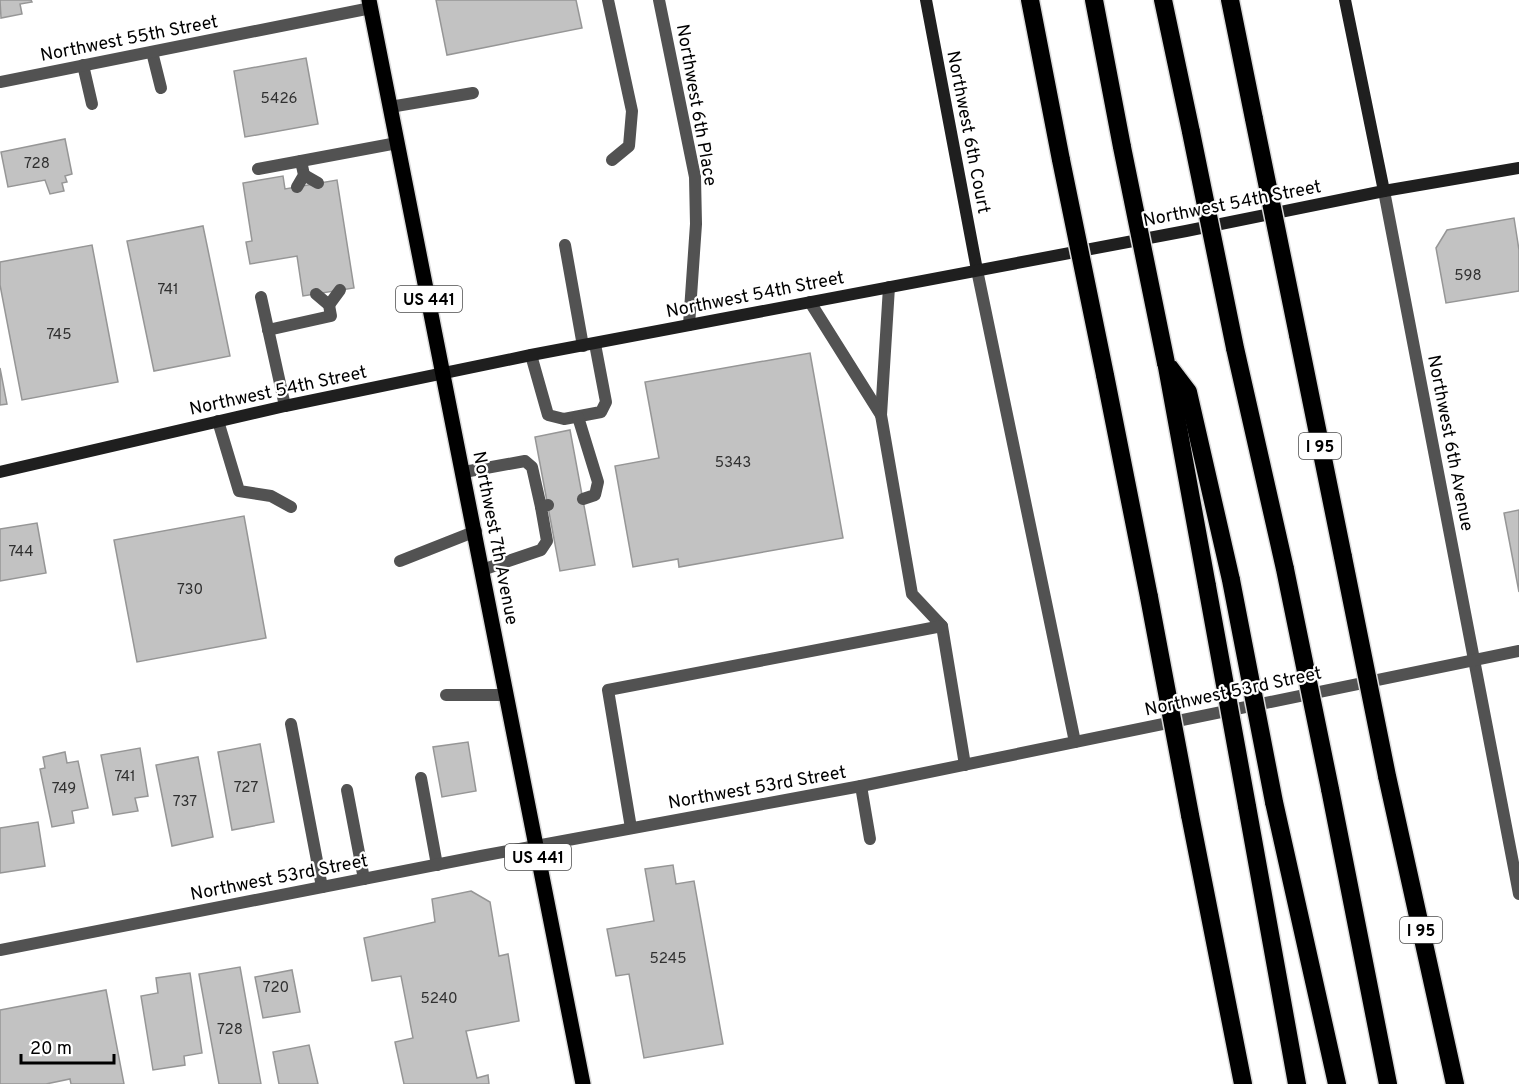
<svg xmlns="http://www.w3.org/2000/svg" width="1519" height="1084" viewBox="0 0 1519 1084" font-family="Overpass,sans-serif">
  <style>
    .building { fill: #c2c2c2; stroke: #969696; stroke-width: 1.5 }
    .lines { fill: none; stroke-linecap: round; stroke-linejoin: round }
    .primary-casing { stroke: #dbdbdb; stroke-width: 18 }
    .highway-casing { stroke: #dbdbdb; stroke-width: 21 }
    .lane { stroke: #525252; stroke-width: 12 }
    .street { stroke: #525252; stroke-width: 12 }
    .secondary { stroke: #1f1f1f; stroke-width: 12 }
    .primary { stroke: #000; stroke-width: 15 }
    .highway { stroke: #000; stroke-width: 18 }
    .highway-bridge-casing { stroke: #dbdbdb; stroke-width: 21; stroke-linecap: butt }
    .highway-bridge { stroke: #000; stroke-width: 18 }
    .labels { text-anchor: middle; stroke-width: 4.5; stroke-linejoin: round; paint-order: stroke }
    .number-label { font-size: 15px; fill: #303030 }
    .shield { fill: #fff; stroke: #4c4c4c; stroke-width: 1.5 }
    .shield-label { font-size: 16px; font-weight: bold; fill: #000 }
    .street-label { font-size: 18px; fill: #000; stroke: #fff }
  </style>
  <rect width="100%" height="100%" fill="#fff"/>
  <g class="building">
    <polygon points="0,0 31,0 32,2 20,4 22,14 1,18"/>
    <polygon points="436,0 576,0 582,28 447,55"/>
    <polygon points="306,58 318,124 245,137 234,71"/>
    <polygon points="65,139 72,174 65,176 67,182 62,183 64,191 50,194 45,180 8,187 1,152"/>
    <polygon points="283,176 285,189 337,180 354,288 303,296 297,256 250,264 246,242 252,241 243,183"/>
    <polygon points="1514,218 1519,250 1519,291 1446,303 1436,248 1447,230"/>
    <polygon points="203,226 230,356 154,371 127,241"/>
    <polygon points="92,245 118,382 22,400 0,285 0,262"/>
    <polygon points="810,353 843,538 679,567 678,559 633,567 615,466 659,458 645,382"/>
    <polygon points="0,368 7,404 0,405"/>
    <polygon points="570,430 595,565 560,571 535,437"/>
    <polygon points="1519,510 1519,592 1504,513"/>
    <polygon points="244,516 266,638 137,662 114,540"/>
    <polygon points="37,523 46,573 0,581 0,529"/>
    <polygon points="468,742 476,791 442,797 433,747"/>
    <polygon points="260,744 274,822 232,830 218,752"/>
    <polygon points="140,748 148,796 135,798 138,811 113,815 101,755"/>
    <polygon points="65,752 67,763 78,761 88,808 72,811 74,823 52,827 40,769 45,768 43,757"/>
    <polygon points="198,757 213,837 172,846 156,765"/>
    <polygon points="38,822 45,866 0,873 0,828"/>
    <polygon points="673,865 676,884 694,881 723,1044 644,1058 629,974 616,976 607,929 654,921 645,869"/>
    <polygon points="471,891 490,902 499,956 508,954 519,1021 466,1031 477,1078 488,1075 489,1084 404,1084 395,1042 413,1038 401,976 372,981 364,938 435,922 432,899"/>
    <polygon points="240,967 261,1084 219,1084 199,974"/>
    <polygon points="292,970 300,1012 263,1018 255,977"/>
    <polygon points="190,973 202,1053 184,1056 185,1065 153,1070 141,996 158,993 156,978"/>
    <polygon points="106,990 124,1084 71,1084 70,1079 46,1084 0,1084 0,1010"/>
    <polygon points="309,1045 318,1084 279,1084 273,1052"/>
  </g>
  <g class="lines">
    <defs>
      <polyline id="primary" points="369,0 583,1084"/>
      <g id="highway">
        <polyline points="1030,0 1061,160"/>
        <polyline points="1094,0 1122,147"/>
        <polyline points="1163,0 1191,132"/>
        <polyline points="1230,0 1254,119"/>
        <polyline points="1298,335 1343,557"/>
        <polyline points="1235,348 1285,569"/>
        <polyline points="1166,363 1188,392 1231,580"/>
        <polyline points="1167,367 1207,586"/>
        <polyline points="1105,375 1149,597"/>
        <polyline points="1387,776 1455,1084"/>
        <polyline points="1330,789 1388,1084"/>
        <polyline points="1274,802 1337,1084"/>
        <polyline points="1247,806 1297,1084"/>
        <polyline points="1190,815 1243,1084"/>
      </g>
    </defs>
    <use href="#primary" class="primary-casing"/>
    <use href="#highway" class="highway-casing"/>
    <g class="lane">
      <polyline points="608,0 632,111 629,146 612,160"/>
      <polyline points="152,52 161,88"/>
      <polyline points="83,65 92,104"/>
      <polyline points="390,107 473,93"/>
      <polyline points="301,161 397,143"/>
      <polyline points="258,169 301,161 304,175 297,187"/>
      <polyline points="304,175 318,183"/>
      <polyline points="565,245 583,346"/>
      <polyline points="889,287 881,415 912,594 942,626 965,765"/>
      <polyline points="261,297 285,406"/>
      <polyline points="810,302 881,415"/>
      <polyline points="329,305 340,290"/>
      <polyline points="268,330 331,316 329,305 316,294"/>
      <polyline points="531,355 548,415 564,419 601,412 606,402 595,344"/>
      <polyline points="578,417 598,482 595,495 583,499"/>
      <polyline points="218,421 239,491 271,496 291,507"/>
      <polyline points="464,472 525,461 532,467 541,507"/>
      <polyline points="400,561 476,531"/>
      <polyline points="482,570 541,550 547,541 541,507 548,505"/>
      <polyline points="446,695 506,695"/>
      <polyline points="291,724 322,887"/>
      <polyline points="421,778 437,865"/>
      <polyline points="861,786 870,839"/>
      <polyline points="347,790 364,879"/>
      <polyline points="631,828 608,690 942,626"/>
    </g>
    <g class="street">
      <polyline points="659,0 695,177 696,224 689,325"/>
      <polyline points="0,82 371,8"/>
      <polyline points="1384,191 1519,894"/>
      <polyline points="977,270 1075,742"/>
      <polyline points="0,950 481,856 861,786 1519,651"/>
    </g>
    <g class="secondary">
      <polyline points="926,0 977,270"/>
      <polyline points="1345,0 1384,191"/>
      <polyline points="0,472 285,406 531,355 1186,231 1384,191 1519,168"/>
    </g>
    <use href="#primary" class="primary"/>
    <use href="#highway" class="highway"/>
    <defs>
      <g id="highway-bridge">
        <polyline points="1254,119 1298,335"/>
        <polyline points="1191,132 1235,348"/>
        <polyline points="1122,147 1166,363"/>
        <polyline points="1061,160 1105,375"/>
        <polyline points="1343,557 1387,776"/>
        <polyline points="1285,569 1330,789"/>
        <polyline points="1231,580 1274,802"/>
        <polyline points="1207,586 1247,806"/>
        <polyline points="1149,597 1190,815"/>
      </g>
    </defs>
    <use href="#highway-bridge" class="highway-bridge-casing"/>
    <use href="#highway-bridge" class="highway-bridge"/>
  </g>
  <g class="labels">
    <g class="number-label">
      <text x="279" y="103">5426</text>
      <text x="37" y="168">728</text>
      <text x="1468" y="280">598</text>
      <text x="168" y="294">741</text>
      <text x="59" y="339">745</text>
      <text x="733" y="467">5343</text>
      <text x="21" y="556">744</text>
      <text x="190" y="594">730</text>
      <text x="125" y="781">741</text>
      <text x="246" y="792">727</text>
      <text x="64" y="793">749</text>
      <text x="185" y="806">737</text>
      <text x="668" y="963">5245</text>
      <text x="276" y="992">720</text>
      <text x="439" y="1003">5240</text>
      <text x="230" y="1034">728</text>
    </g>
    <g class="shield">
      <rect x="396" y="286" width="66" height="26" rx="4.5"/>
      <rect x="1299" y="433" width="42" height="26" rx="4.5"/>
      <rect x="505" y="844" width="66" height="26" rx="4.5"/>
      <rect x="1400" y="917" width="42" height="26" rx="4.5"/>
    </g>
    <g class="shield-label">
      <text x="429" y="305">US 441</text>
      <text x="1320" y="452">I 95</text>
      <text x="538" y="863">US 441</text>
      <text x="1421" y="936">I 95</text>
    </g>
    <g class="street-label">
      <text transform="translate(129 38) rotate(-11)" y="6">Northwest 55th Street</text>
      <text transform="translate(697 105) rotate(80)" y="6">Northwest 6th Place</text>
      <text transform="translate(969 132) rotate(79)" y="6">Northwest 6th Court</text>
      <text transform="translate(1232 203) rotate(-11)" y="6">Northwest 54th Street</text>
      <text transform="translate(755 294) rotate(-11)" y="6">Northwest 54th Street</text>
      <text transform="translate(278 390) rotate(-12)" y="6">Northwest 54th Street</text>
      <text transform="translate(1451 443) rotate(79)" y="6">Northwest 6th Avenue</text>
      <text transform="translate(496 538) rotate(79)" y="6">Northwest 7th Avenue</text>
      <text transform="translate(1233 691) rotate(-12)" y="6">Northwest 53rd Street</text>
      <text transform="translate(757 787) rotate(-10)" y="6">Northwest 53rd Street</text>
      <text transform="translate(279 877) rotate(-11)" y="6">Northwest 53rd Street</text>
    </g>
  </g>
  <path d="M21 1054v9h93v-9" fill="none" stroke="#000000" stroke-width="3"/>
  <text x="30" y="1054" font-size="18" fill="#000000" stroke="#ffffff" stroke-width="4.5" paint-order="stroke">20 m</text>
</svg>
